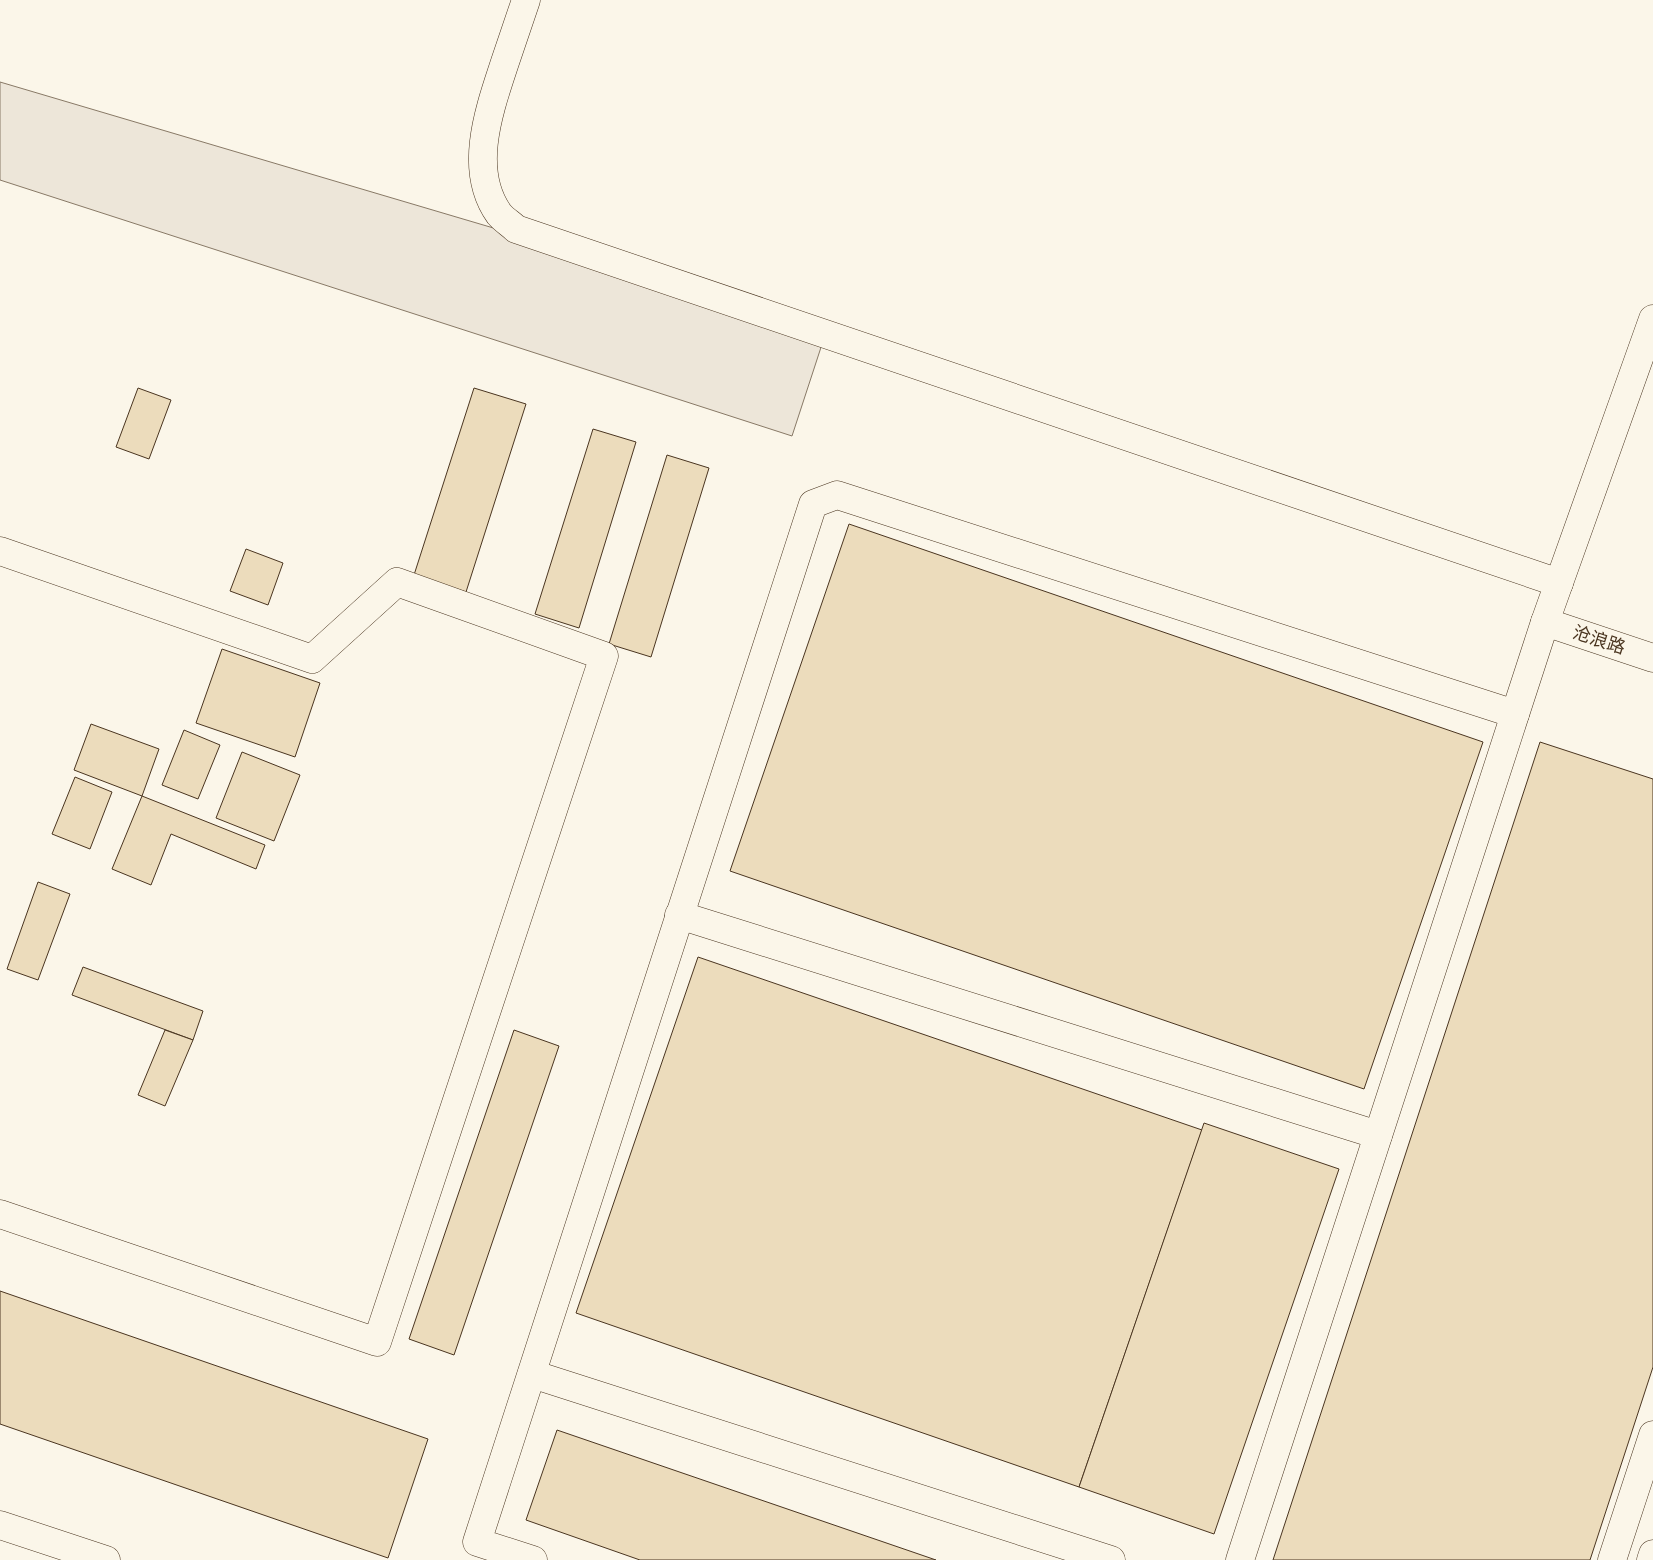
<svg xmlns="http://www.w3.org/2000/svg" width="1653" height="1560" viewBox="0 0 1653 1560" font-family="Karla,'Noto Sans SC',sans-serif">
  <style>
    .green { fill: #ede6d9; stroke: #887966 }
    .building { fill: #ecdcbc; stroke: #4a3520 }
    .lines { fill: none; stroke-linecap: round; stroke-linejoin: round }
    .minor-casing { stroke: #4a3520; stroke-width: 29 }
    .minor { stroke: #fbf6e9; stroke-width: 28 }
    .labels { text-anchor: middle; stroke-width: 4; stroke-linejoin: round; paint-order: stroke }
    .street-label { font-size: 18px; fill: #4a3520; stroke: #fbf6e9 }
  </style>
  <rect width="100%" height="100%" fill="#fbf6e9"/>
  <polygon class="green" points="0,82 632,269 826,332 792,436 0,180"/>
  <g class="building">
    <polygon points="138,388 171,400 149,459 116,447"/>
    <polygon points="474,388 526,404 466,592 414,575"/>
    <polygon points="593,429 636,442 579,628 535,614"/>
    <polygon points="667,455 709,468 651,657 609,644"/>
    <polygon points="849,524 1483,742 1364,1089 730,871"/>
    <polygon points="246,549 283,563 268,605 230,591"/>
    <polygon points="222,649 320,683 295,757 196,723"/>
    <polygon points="91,724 159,749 142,796 74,770"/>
    <polygon points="184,730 220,745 198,799 162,785"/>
    <polygon points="1540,742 1653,779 1653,1367 1590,1560 1273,1560"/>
    <polygon points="242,752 300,775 274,841 216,818"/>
    <polygon points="75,777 112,792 90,849 52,834"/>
    <polygon points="142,796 265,845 256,869 171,834 151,885 112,869"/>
    <polygon points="38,882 70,894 38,980 7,969"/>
    <polygon points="698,957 1202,1130 1079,1487 576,1313"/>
    <polygon points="83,967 203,1011 193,1040 72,995"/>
    <polygon points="165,1030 193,1040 165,1106 138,1095"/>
    <polygon points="514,1030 559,1046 454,1355 409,1339"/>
    <polygon points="1204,1123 1339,1169 1214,1534 1079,1487"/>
    <polygon points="0,1291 428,1439 388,1558 0,1424"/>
    <polygon points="557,1430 936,1560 640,1560 526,1520"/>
  </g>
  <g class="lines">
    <defs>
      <g id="minor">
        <path d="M 526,0 C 519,21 512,41 505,62 C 490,108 467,169 499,214 C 504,220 511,224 516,229 L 1559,583"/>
        <polyline points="0,551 312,659 397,582 604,656 377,1342 0,1214"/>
        <polyline points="1545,622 1653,658"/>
        <polyline points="679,915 1378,1135"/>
        <polyline points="532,1374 1111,1560"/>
        <polyline points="0,1525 106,1560"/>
        <polyline points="533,1560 477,1542 813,504 837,495 1515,714"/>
        <polyline points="1240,1560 1545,622 1653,319"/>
        <polyline points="1612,1560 1653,1435"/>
        <polyline points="1651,1560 1653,1554"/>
      </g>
    </defs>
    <use href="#minor" class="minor-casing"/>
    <use href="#minor" class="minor"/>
  </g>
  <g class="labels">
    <g class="street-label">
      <text transform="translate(1599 640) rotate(18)" y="6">沧浪路</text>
    </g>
  </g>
</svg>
